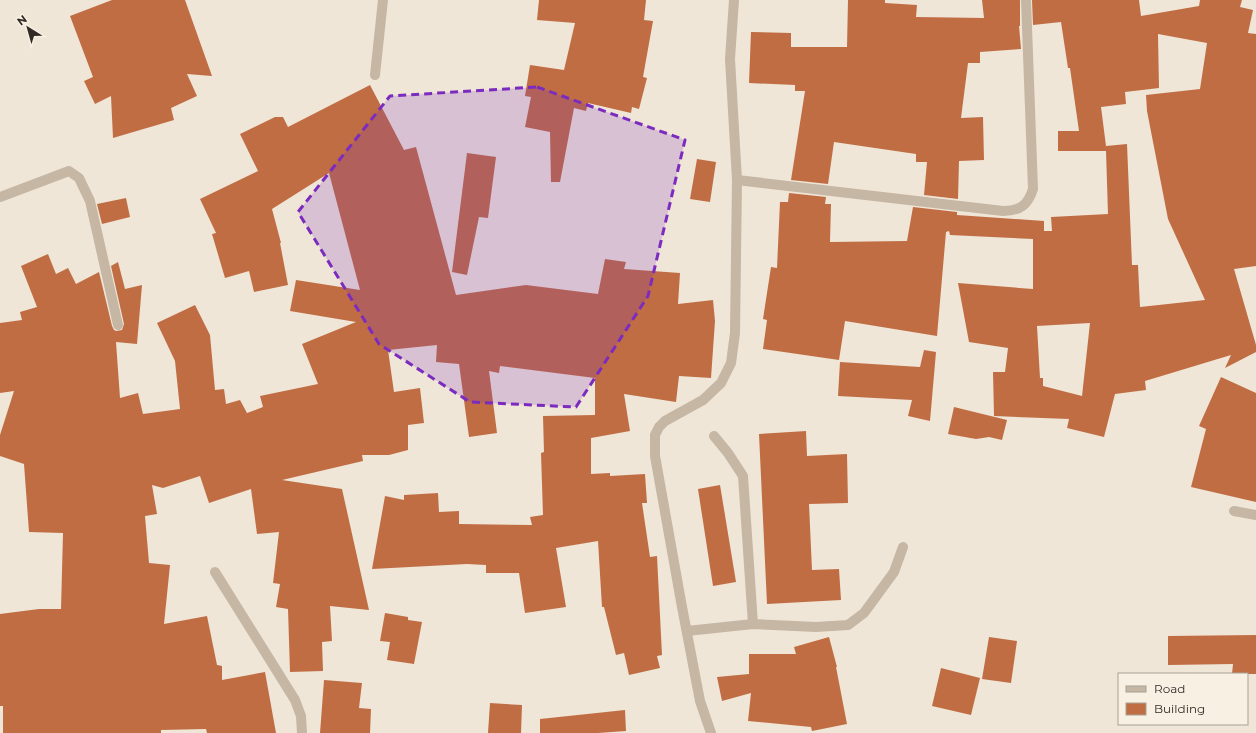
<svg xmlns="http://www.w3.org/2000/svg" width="1256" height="733" viewBox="0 0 1256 733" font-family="Montserrat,sans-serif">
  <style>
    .building { fill: #c06d44; fill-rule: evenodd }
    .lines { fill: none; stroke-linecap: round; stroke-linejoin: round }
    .lane { stroke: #c6b6a4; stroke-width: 10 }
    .street { stroke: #c6b6a4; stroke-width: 10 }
    .marked { fill: #7b2cbf; fill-opacity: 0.2; stroke: #7b2cbf; stroke-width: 3; stroke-dasharray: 8 5; stroke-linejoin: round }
  </style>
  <rect width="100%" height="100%" fill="#efe6d7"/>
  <g class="building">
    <polygon points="112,0 185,0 212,76 187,74 197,96 171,108 174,120 113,138 111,96 95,104 84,81 93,77 70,16"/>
    <polygon points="539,0 646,0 644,20 653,21 643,77 647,78 639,109 632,107 631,113 588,103 586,111 574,108 560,182 551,182 550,132 525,127 531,97 525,96 530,65 564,70 575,23 537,20"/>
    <polygon points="848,0 885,0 885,3 917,5 916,17 984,18 982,0 1020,0 1020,26 1019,26 1021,49 980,52 980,63 968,63 961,118 983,117 984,160 959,161 958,199 924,195 927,162 916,162 916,154 834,142 828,184 791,180 805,91 795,91 795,85 749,83 751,32 791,33 791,47 847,47"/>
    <path d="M 1032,0 L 1139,0 L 1141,16 L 1199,6 L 1200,0 L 1242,0 L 1240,7 L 1253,10 L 1248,33 L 1256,34 L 1256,266 L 1234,269 L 1256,345 L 1256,352 L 1225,368 L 1231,355 L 1145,381 L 1146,390 L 1115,394 L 1104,437 L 1067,428 L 1069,419 L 994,416 L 993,372 L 1005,372 L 1008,348 L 969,342 L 958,283 L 1033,289 L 1033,239 L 950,235 L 949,231 L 946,232 L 937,336 L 845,321 L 839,360 L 763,349 L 767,320 L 763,319 L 771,267 L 777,268 L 780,202 L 788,202 L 789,193 L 826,197 L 825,204 L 831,204 L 830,242 L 907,241 L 913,207 L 957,212 L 957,215 L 1044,221 L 1044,231 L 1052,231 L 1051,217 L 1108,214 L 1106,151 L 1058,151 L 1058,131 L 1079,131 L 1070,68 L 1068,68 L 1061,22 L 1033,25 ZM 1158,34 L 1207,43 L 1200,89 L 1146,95 L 1147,111 L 1168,219 L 1205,300 L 1140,307 L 1138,265 L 1132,265 L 1127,144 L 1106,146 L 1101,107 L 1126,104 L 1125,92 L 1159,88 ZM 1090,323 L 1082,396 L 1043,386 L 1043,378 L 1040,378 L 1037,326 Z"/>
    <polygon points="370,85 404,150 416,147 456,295 526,285 598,294 605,259 626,262 624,269 680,273 678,304 713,300 715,321 711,378 679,376 676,402 624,394 630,431 591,438 591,474 610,473 610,476 645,474 647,503 642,503 650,557 657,556 662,655 657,656 660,668 629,675 624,653 616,655 604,607 602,607 598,541 556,548 566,607 525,613 519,573 486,573 486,565 467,564 372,569 385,496 404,500 404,495 438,493 439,512 459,511 459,524 532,525 530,517 543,515 541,453 544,452 543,416 595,415 595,378 500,366 499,373 489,371 497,433 469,437 459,364 436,362 437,345 388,350 394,392 420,388 424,423 408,425 408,450 389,455 362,455 363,461 282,480 342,489 369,610 330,606 332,641 322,642 323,671 290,672 288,609 276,607 280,584 273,583 279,532 257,534 251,489 209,503 200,476 163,488 152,485 157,514 145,516 149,563 170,565 164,624 207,616 217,665 222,666 222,680 265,672 276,733 207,733 206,729 161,730 161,733 3,733 3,706 0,706 0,614 39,609 61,609 63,533 29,532 24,464 0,456 0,435 14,391 0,393 0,323 22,320 20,312 37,307 21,266 48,254 56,274 68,268 76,284 99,272 112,326 114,330 116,331 122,330 124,324 111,266 118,262 125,289 142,285 137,344 116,342 120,398 138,393 143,414 180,409 175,361 157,323 195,305 210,335 215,390 224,389 226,404 240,400 247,413 263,407 260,396 318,384 302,344 356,322 290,311 296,280 360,290 329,173 272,209 281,243 280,243 288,285 254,292 249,271 225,278 212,234 216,233 200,199 258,171 240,134 275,117 283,117 288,127"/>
    <polygon points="467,153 496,157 488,218 479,217 467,275 452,272"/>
    <polygon points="697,159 716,162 710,202 690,199"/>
    <polygon points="126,198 130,217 102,224 97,204"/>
    <polygon points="924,350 936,352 930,421 908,416 912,400 838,396 840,362 920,367"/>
    <polygon points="1221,377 1256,393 1256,502 1191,487 1206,429 1199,426"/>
    <polygon points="954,407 1007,420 1002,440 989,437 976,439 948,434"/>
    <polygon points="806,431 807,456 847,454 848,503 809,504 812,570 839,569 841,600 767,604 759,434"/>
    <polygon points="720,485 736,582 713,586 698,489"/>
    <polygon points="385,613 408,617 408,620 422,622 414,664 387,660 390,642 380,641"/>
    <polygon points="1256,635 1256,674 1232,674 1233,664 1168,665 1168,636"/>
    <polygon points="829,637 837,667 836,667 847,724 812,731 811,727 748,721 751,693 722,701 717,677 749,674 749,654 796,654 794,647"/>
    <polygon points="989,637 1017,641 1011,683 982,679"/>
    <polygon points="941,668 980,678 971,715 932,706"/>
    <polygon points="324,680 362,683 359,708 371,709 370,733 320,733"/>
    <polygon points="490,703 522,705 521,733 488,733"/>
    <polygon points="625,710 626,731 598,733 540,733 540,719"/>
  </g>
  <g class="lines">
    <g class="lane">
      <polyline points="714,436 728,453 743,476 753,624"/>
      <polyline points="687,631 753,624 816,627 848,625 864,613 894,572 903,547"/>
    </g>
    <g class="street">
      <polyline points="375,75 383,0"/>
      <path d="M 737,180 L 1003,211 C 1020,211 1028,205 1033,189 L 1026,0"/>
      <polyline points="0,197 69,171 79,178 90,201 118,325"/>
      <polyline points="1234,511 1256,515"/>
      <polyline points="215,572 295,700 301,716 302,733"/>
      <polyline points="711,733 700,701 682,607 655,456 655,435 659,427 665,421 703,400 721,383 731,363 735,333 737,180 730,59 734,0"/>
    </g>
  </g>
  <path class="marked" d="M 537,87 L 685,140 L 648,296 L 576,407 L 470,402 L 379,344 L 298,212 L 390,96 Z"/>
  <rect x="1118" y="673" width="130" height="52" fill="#f7f0e3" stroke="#a8a197"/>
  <rect x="1126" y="686" width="20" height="6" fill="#c6b6a4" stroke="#a8a197"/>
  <text x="1154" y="693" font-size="12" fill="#322a25">Road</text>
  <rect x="1126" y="703" width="20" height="12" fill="#c06d44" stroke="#a8a197"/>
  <text x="1154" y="713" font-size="12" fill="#322a25">Building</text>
  <g transform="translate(28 28) rotate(323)" stroke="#f7f0e3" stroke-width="3" paint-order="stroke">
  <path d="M0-3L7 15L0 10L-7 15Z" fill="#322a25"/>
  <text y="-6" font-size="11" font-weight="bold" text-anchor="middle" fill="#322a25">N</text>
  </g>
</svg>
